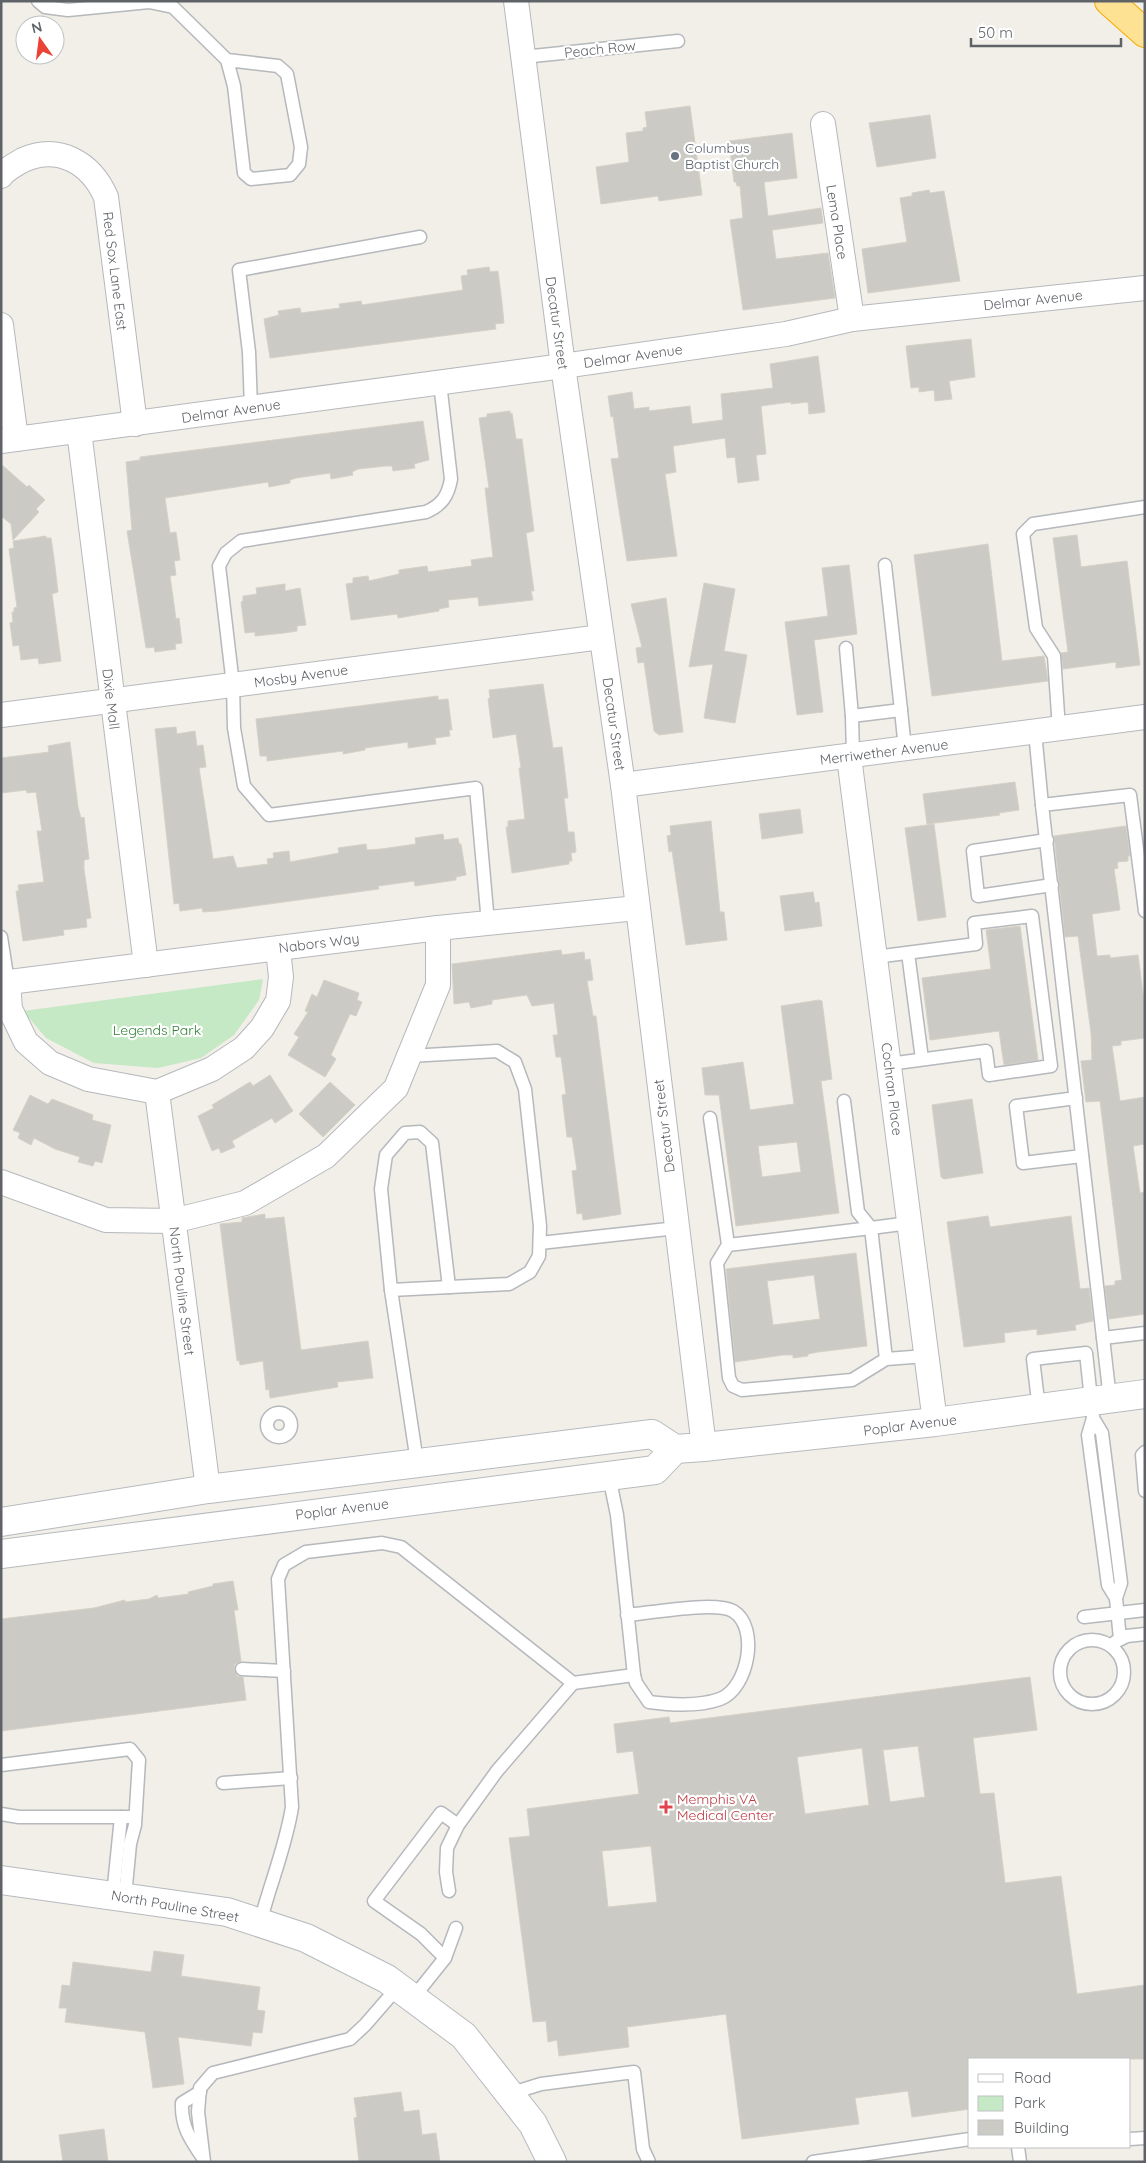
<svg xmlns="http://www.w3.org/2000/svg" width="1146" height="2163" viewBox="0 0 1146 2163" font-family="Quicksand,sans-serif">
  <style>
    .green { fill: #c5e8c5 }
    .building { fill: #cccac5; stroke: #d6d1c6; fill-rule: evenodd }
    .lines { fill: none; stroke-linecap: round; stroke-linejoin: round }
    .service-casing { stroke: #b5b8bc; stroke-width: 15 }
    .minor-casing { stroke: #b5b8bc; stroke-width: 26 }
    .secondary-casing { stroke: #b6babf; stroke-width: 30 }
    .motorway-casing { stroke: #f9ab00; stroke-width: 30 }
    .service { stroke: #fff; stroke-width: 12 }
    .minor { stroke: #fff; stroke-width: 24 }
    .secondary { stroke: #fff; stroke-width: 28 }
    .motorway { stroke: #fde293; stroke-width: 28 }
    .worship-dot { fill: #6b7280; stroke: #fff; stroke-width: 2 }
    .health-dot { fill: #e0444e; stroke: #fff; stroke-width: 2 }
    .labels { text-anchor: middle; stroke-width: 4.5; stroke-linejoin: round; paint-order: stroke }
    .street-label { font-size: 14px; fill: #5f6368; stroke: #fff }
    .worship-label { font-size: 14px; fill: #5b616d; stroke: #fff; text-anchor: start }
    .park-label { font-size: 14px; fill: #348238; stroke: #fff }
    .health-label { font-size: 14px; fill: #be3a42; stroke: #fff; text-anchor: start }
  </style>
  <rect width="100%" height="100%" fill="#f1efe8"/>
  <polygon class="green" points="263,979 259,1000 234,1035 201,1058 158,1068 94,1063 46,1038 23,1011"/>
  <g class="building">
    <polygon points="690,106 702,195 659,201 658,196 601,204 596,167 629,162 626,133 643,131 643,128 647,127 645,112"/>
    <polygon points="930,115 936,158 877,167 869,123"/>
    <polygon points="792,133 797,178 764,182 768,216 821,208 823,223 772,230 776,259 828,253 835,298 743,310 730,220 743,218 740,186 737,186 736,182 734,182 729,141"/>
    <polygon points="929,190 930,193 944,191 960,281 868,293 862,249 907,242 900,198 912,196 912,193"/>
    <polygon points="489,267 490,272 498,271 502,303 504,323 495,324 496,329 270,358 264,319 279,315 278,311 300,308 301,313 340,308 339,304 361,301 362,305 463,290 461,276 468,275 467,270"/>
    <polygon points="971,339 975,377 949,381 952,399 935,401 934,390 919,392 919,387 911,388 906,346"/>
    <polygon points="818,356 825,412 809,414 808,402 791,404 791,402 761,406 766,454 756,455 759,480 738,483 735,457 727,458 725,438 673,446 676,472 665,474 677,556 627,561 611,459 619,458 613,416 611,417 608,396 632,392 634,409 649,407 649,411 690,406 692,424 723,420 721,394 773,388 770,364"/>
    <polygon points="510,411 510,414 512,413 516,439 522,439 534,531 526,533 534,591 531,591 533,600 479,606 478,597 448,600 449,607 439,609 439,611 398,618 397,614 351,620 346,584 353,583 353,578 368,576 369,581 399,574 399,570 427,566 428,572 472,566 471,560 493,557 485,488 489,488 479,418 487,417 487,414"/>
    <polygon points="423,421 429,460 414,464 415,468 393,471 392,466 386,466 358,469 352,472 353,475 331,479 330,473 296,478 290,480 290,483 269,487 268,482 165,498 170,533 176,532 180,560 174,561 176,575 170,576 176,619 179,618 182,643 175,644 176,649 155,652 154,647 146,648 127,531 132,530 126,462 140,460 140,457"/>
    <polygon points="1,464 27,487 29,485 45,500 36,509 39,512 13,540 11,524 1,516"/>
    <polygon points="1077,535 1081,567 1127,561 1140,665 1116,668 1116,662 1063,669 1061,653 1068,652 1053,538"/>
    <polygon points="46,536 46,538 51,538 54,558 58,592 52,594 61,661 39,664 38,658 21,660 19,645 13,646 10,623 13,622 12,612 14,612 14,608 17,607 9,549 14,548 13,541"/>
    <polygon points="988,544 1002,661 1044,656 1048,681 932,696 914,555"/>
    <polygon points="849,565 857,634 814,640 823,712 797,715 785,622 828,616 822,568"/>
    <polygon points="704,583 735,589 724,651 747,655 735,723 704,718 713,664 689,667"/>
    <polygon points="285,584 285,591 300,588 306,625 297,626 297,631 284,633 255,636 255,632 245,633 241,602 243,601 243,596 257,594 256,588"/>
    <polygon points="666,598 683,732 659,735 654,731 644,662 638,663 636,648 642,647 631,604"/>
    <polygon points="543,684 553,748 562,747 568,798 564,798 568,832 574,832 576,852 571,853 572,861 569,861 569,864 512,873 506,827 508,827 508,821 525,819 519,768 521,768 516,734 493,738 488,699 490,698 489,690"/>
    <polygon points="438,696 438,700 448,699 452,730 449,730 450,736 435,738 436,744 408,748 408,742 365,748 365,750 343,754 343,751 267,761 267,756 260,756 256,719"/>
    <polygon points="176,727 177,734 195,731 197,746 203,745 206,767 199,768 213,859 233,856 237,868 268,864 267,859 274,858 273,853 289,851 290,862 339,853 338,848 366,844 367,850 381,849 416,844 415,838 443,834 444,840 458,838 459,844 461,844 466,875 456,877 456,880 415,886 414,881 378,886 379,889 218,911 203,912 202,908 180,911 179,903 174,904 155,729"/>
    <polygon points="70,742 78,807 81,818 84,817 89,859 84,860 84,869 91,918 86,919 87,927 63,930 64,935 23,941 16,891 19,891 18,885 44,882 37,831 42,831 36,792 27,793 26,790 1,793 1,758 49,752 48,746"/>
    <polygon points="1015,782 1019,810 999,813 1000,815 927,824 923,794"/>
    <polygon points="800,809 803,833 762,839 759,814"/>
    <polygon points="711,821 720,912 724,912 727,940 686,945 672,851 669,852 667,836 671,835 670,826"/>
    <polygon points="934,824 946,917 918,921 905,828"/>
    <polygon points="1126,826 1130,856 1128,856 1128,861 1117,862 1118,868 1114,869 1120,910 1092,914 1097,956 1110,955 1110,958 1138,955 1145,1009 1145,1038 1121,1041 1121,1045 1112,1046 1120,1101 1145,1097 1145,1144 1133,1146 1140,1193 1145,1192 1145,1314 1109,1319 1105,1286 1115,1285 1115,1281 1122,1280 1100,1101 1086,1102 1081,1061 1092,1060 1091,1033 1078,936 1065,937 1054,836"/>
    <polygon points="813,892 815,903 819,902 822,926 785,931 780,896"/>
    <polygon points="1020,926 1038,1060 1004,1065 999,1031 930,1040 922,978 991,969 986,930"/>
    <polygon points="561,950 562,955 584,952 585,960 590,959 593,980 587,981 593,1016 596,1016 621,1214 616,1215 583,1220 582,1213 577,1214 572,1171 577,1170 572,1137 567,1137 562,1095 566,1094 561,1057 556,1057 553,1035 558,1035 554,1003 532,1006 527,995 492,1000 492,1004 471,1008 469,1002 454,1004 452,964"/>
    <polygon points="324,980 359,993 357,1000 362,1002 356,1016 350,1014 331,1055 336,1059 325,1077 288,1055 299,1037 294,1034 308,1012 305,1011 312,994 317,997"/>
    <path d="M 819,1000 L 822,1001 L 832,1079 L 821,1081 L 839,1213 L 736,1226 L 719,1095 L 705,1095 L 702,1068 L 743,1062 L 750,1110 L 794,1104 L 781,1006 ZM 797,1142 L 801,1172 L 762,1177 L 758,1146 Z"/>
    <polygon points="270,1075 293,1111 275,1123 272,1118 232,1141 235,1147 221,1153 219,1148 212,1151 198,1116 214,1108 212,1105 250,1082 253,1086"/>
    <polygon points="330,1082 355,1105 323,1137 299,1114"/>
    <polygon points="30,1095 48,1104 52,1099 93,1115 92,1120 111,1125 102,1163 95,1161 93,1166 78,1162 80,1157 55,1149 34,1138 31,1145 18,1138 20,1133 13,1130"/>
    <polygon points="972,1099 983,1173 944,1179 941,1177 932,1105"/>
    <polygon points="265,1214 265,1219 284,1217 301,1350 368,1341 373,1378 337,1382 338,1387 270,1398 269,1389 266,1390 263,1361 240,1365 239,1360 237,1361 220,1224 242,1222 242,1218"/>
    <polygon points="988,1216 990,1227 1071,1216 1080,1289 1089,1288 1093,1321 1075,1325 1076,1330 1037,1335 1037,1329 1004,1333 1005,1342 964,1347 947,1222"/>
    <path d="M 856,1253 L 867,1346 L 818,1352 L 808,1354 L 808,1356 L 793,1358 L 793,1355 L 783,1355 L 735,1362 L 726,1269 ZM 814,1275 L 820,1319 L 773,1325 L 767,1281 Z"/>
    <polygon points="233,1581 238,1610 234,1610 241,1661 235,1664 234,1669 237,1676 243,1677 246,1700 1,1731 1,1619 94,1608 125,1600 125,1602 149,1599 157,1595 158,1598 189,1594 188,1592 213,1586 213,1584"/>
    <path d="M 1030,1677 L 1037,1730 L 973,1738 L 980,1794 L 994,1793 L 1005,1883 L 1061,1876 L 1077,1994 L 1145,1985 L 1145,2059 L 970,2059 L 970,2109 L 912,2117 L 908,2091 L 855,2098 L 859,2124 L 742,2139 L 726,2014 L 627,2027 L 629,2047 L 559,2056 L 557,2040 L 548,2042 L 546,2021 L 533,2022 L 509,1838 L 530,1836 L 527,1809 L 639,1794 L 633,1751 L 617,1753 L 614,1724 L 669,1717 L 670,1723 ZM 918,1746 L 925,1797 L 890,1802 L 883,1750 ZM 862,1748 L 869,1805 L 805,1814 L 797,1757 ZM 651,1846 L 657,1902 L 608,1907 L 602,1851 Z"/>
    <polygon points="154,1951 184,1955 181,1976 260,1987 257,2010 265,2011 262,2033 253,2032 251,2046 178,2037 184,2084 153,2088 145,2032 65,2022 67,2008 59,2008 62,1985 70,1986 73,1962 151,1972"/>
    <polygon points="401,2092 404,2112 419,2110 422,2135 436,2133 440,2162 359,2162 354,2118 357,2117 354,2098"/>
    <polygon points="104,2129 108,2162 63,2162 59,2135"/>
  </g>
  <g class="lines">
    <defs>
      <g id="service">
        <polyline points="38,1 45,7 68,10 149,2 173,7 227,60 234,86 244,173 251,179 290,175 299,164 301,147 287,74 278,66 227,60"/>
        <polyline points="523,57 678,41"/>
        <path d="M 440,383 L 451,479 C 448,496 442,505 426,512 L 241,541 L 226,553 L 219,566 L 233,685 L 234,728 L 244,786 L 269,815 L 476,788 L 488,923"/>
        <polyline points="251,408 249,352 239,270 420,237"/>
        <polyline points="885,565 901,710"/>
        <polyline points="846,648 852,716"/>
        <polyline points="1059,729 1054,656 1036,628 1023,534 1033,524 1145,507"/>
        <polyline points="1035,732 1042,805"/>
        <polyline points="853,756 852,716 901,710 905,749"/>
        <polyline points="1047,840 973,851 978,896 1052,885"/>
        <polyline points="1,937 8,982"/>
        <polyline points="908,953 922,1059"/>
        <polyline points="875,957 976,944 974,923 1032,916 1051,1066 989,1075 986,1051 889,1064"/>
        <polyline points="409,1056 497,1051 515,1062 525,1089 540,1226 539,1256 530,1272 509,1284 391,1290 417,1462"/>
        <polyline points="1076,1098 1016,1106 1023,1163 1082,1156"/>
        <polyline points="844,1101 858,1212 871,1228 909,1223"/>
        <polyline points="710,1118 728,1245"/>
        <polyline points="540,1243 677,1228"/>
        <polyline points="391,1290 381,1189 386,1155 405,1133 420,1132 432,1143 449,1287"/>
        <polyline points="1103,1338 1145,1333"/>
        <polyline points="886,1359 871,1228 728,1245 717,1263 729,1378 733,1386 742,1390 852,1380 886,1359 926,1356"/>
        <polyline points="1110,1399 1042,805 1130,795 1145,911"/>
        <polyline points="1039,1409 1033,1359 1086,1353 1093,1418 1088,1435 1108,1585 1116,1598"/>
        <circle cx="279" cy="1425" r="12"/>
        <polyline points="1093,1418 1102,1433 1121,1583 1116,1598 1120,1639"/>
        <polyline points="1145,1452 1142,1455 1145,1491"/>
        <path d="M 609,1476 L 617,1515 L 634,1675 L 636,1683 L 649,1702 C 671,1705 698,1707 720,1699 C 748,1689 760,1627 733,1611 C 715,1601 650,1613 627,1615"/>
        <polyline points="1084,1617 1145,1610"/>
        <circle cx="1092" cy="1672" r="32"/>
        <polyline points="1115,1642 1127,1636 1145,1634"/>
        <polyline points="242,1669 284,1671"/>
        <polyline points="1,1765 130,1749 139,1760 135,1825 130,1844 125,1896"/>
        <polyline points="223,1783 291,1778"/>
        <polyline points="1,1814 19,1817 135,1817"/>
        <polyline points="449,1891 446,1872 447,1848 458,1825 497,1771 573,1683"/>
        <polyline points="113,1895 121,1817"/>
        <path d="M 260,1923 C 270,1884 286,1846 292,1807 L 278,1579 L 284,1565 L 306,1552 L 382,1543 L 401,1547 L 573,1683 L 634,1675"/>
        <polyline points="445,1958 421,1934 374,1901 441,1813 458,1825"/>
        <polyline points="413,1998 445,1958 456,1928"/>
        <path d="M 200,2092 L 182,2103 C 181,2126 190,2139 203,2158"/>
        <polyline points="509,2094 541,2084 634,2072 643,2149 649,2162"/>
        <polyline points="1130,2139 1145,2138"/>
        <polyline points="1018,2147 1020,2162"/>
        <polyline points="204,2162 198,2112 200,2088 213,2073 350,2039 365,2025 398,1987"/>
        <polyline points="813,2162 970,2139"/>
      </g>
      <g id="minor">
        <polyline points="516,1 563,366 623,785 704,1447"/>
        <polyline points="823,124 852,319"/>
        <path d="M 1,176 C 6,169 16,164 23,160 C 59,144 91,163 106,197 L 135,424"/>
        <polyline points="1,325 16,439"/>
        <polyline points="79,431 146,965"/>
        <polyline points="1,441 563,366 786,334 852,319 1145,288"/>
        <polyline points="1,715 601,637"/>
        <polyline points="849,757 935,1422"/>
        <polyline points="623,785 1145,717"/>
        <polyline points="8,982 10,1009 26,1042 50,1063 88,1079 157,1092 212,1069 244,1048 262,1028 278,1001 281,977 278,949"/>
        <polyline points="1,983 438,928 637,908"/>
        <polyline points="157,1092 208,1489"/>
        <polyline points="1,1182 106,1220 173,1221 245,1203 326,1156 396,1088 438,985 438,928"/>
      </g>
      <g id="secondary">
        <polyline points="1,1522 208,1489 652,1434 675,1449 704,1447 935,1422 1145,1394"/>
        <polyline points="1,1554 655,1470 675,1449"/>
        <polyline points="1,1880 227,1912 306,1938 387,1979 464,2036 533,2124 552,2162"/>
      </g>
      <polyline id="motorway" points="1109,1 1145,33"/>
    </defs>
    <use href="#service" class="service-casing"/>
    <use href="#minor" class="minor-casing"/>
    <use href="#secondary" class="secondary-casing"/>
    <use href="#motorway" class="motorway-casing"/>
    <use href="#service" class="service"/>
    <use href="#minor" class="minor"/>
    <use href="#secondary" class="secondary"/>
    <use href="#motorway" class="motorway"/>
  </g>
  <circle class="worship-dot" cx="675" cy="156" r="5"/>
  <path class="health-dot" d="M663.5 1799.5h5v5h5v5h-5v5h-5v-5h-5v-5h5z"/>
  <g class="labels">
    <g class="street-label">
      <text transform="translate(600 49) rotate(-6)" y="5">Peach Row</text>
      <text transform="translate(837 222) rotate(81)" y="5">Lema Place</text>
      <text transform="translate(115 271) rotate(83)" y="5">Red Sox Lane East</text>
      <text transform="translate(1033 300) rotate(-6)" y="5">Delmar Avenue</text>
      <text transform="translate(557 323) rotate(82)" y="5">Decatur Street</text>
      <text transform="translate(633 356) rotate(-8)" y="5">Delmar Avenue</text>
      <text transform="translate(231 411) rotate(-8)" y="5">Delmar Avenue</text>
      <text transform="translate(301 676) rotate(-8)" y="5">Mosby Avenue</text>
      <text transform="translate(111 699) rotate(83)" y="5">Dixie Mall</text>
      <text transform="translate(614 724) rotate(82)" y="5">Decatur Street</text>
      <text transform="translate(884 752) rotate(-7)" y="5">Merriwether Avenue</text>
      <text transform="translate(319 943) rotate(-7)" y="5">Nabors Way</text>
      <text transform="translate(892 1089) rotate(83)" y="5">Cochran Place</text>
      <text transform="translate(664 1126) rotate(-97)" y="5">Decatur Street</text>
      <text transform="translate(182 1291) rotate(83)" y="5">North Pauline Street</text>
      <text transform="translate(910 1425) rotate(-7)" y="5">Poplar Avenue</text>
      <text transform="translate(342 1509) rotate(-7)" y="5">Poplar Avenue</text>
      <text transform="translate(175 1906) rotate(10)" y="5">North Pauline Street</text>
    </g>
    <g class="worship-label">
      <text x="685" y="153">Columbus<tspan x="685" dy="16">Baptist Church</tspan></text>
    </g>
    <g class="park-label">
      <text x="157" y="1035">Legends Park</text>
    </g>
    <g class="health-label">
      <text x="677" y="1804">Memphis VA<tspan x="677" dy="16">Medical Center</tspan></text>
    </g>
  </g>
  <rect width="1146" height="2163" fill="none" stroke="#5f6368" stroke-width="5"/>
  <rect x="968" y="2058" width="162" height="90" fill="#ffffff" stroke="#bfc1c3"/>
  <rect x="978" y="2074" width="25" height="8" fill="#ffffff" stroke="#bfc1c3"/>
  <text x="1014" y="2083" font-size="15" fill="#5f6368">Road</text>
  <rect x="978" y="2096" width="25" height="15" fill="#c5e8c5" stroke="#bfc1c3"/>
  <text x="1014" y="2108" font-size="15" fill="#5f6368">Park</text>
  <rect x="978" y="2120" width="25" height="15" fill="#cccac5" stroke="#bfc1c3"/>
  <text x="1014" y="2133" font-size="15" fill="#5f6368">Building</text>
  <g transform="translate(40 40) rotate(346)"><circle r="24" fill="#ffffff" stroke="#bfc1c3"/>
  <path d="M0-4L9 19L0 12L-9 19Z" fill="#ea4335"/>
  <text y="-8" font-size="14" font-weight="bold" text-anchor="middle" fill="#5f6368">N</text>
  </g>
  <path d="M971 38v8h150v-8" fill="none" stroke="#5f6368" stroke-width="2.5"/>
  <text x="978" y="38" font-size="15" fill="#5f6368" stroke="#ffffff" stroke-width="4" paint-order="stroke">50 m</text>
</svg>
